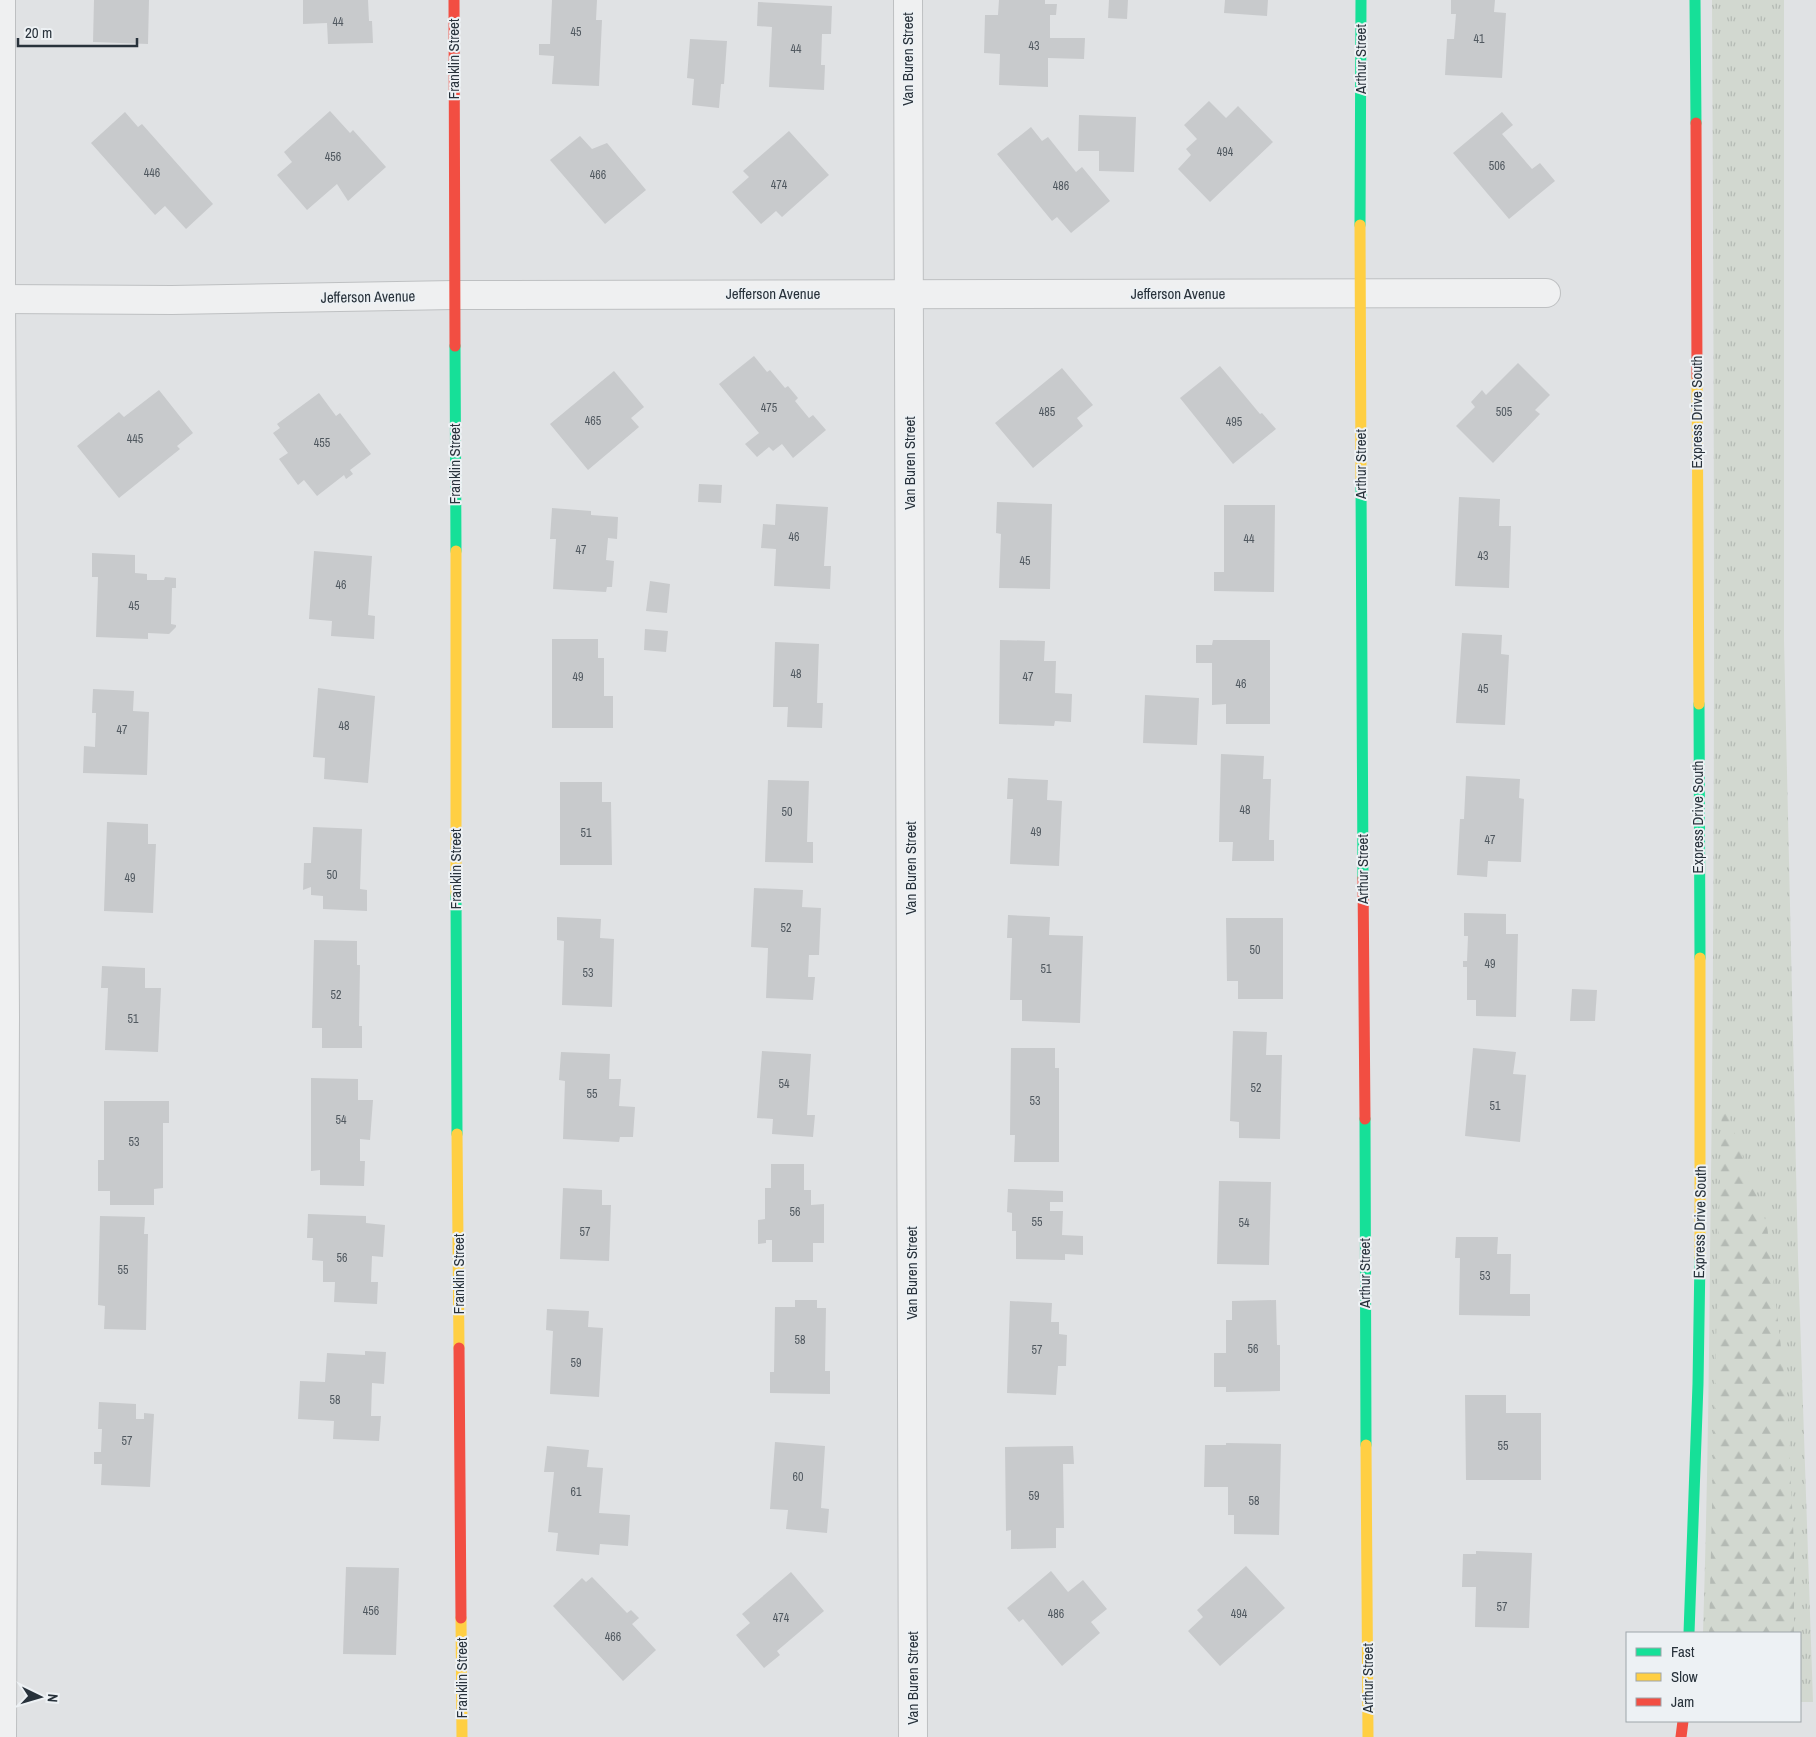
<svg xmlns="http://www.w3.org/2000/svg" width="1816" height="1737" viewBox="0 0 1816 1737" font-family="'Archivo Narrow',sans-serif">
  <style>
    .grass { fill: url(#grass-tufts) }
    .forest { fill: url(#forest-firs) }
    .building { fill: #c8cacc }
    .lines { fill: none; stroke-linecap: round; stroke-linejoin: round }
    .street-casing { stroke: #bec0c2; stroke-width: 30 }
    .street { stroke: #eff0f1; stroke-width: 28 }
    .fast { stroke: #16e098; stroke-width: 11 }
    .slow { stroke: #ffcf43; stroke-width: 11 }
    .jam { stroke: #f24e42; stroke-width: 11 }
    .labels { text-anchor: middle; stroke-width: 4; stroke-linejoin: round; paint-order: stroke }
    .number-label { font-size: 12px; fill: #515960 }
    .street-label { font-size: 15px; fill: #28323b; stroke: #edf1f4 }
  </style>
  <defs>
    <pattern id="grass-tufts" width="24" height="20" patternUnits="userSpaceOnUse" patternTransform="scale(1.25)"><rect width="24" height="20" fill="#d2d8d0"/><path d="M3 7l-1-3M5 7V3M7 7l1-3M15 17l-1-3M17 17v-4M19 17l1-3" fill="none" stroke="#b4bab4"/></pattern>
    <pattern id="forest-firs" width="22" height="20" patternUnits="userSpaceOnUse" patternTransform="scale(1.25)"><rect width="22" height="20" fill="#d2d8d0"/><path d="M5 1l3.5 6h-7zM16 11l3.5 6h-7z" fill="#b4bab4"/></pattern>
  </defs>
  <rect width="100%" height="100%" fill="#e0e2e4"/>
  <path class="grass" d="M 1712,0 L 1784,0 L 1784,640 L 1798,1258 L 1813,1702 L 1800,1702 L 1800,1633 L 1703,1633 C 1707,1507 1709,1382 1710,1256 C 1716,837 1714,419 1712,0 Z"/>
  <polygon class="forest" points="1722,1097 1767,1225 1787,1400 1794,1546 1794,1633 1709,1633"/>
  <g class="building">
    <polygon points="94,0 149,0 148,44 93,42"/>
    <polygon points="303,0 368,0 369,21 372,21 373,43 328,44 327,23 303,24"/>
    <polygon points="552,0 597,0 596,20 602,20 599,86 552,84 554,56 539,55 539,44 550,44"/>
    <polygon points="999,0 1045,0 1045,4 1057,4 1056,15 1050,15 1050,38 1085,38 1084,59 1048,58 1048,87 999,85 1000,54 984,53 985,15 998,15"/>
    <polygon points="1109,0 1128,0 1127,19 1108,18"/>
    <polygon points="1225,0 1268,0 1267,16 1224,13"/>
    <polygon points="1451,0 1495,0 1494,12 1506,13 1502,78 1445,75 1447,39 1454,39 1456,14 1451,14"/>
    <polygon points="758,2 832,6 831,34 822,34 821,65 825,65 824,90 769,87 772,27 757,26"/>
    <polygon points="690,39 727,41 724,84 721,84 719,108 692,105 694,79 687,78"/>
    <polygon points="1209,101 1226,118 1238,106 1273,142 1210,202 1178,169 1191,155 1186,149 1197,139 1184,125"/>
    <polygon points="330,111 350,133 353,130 386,167 348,201 337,184 307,210 277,175 292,162 284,152"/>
    <polygon points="125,112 138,127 142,124 213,204 186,229 165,206 155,215 91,143"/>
    <polygon points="1502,112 1513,125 1502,134 1532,169 1540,163 1555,181 1509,219 1453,153"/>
    <polygon points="1079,115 1136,117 1134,172 1099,171 1099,151 1078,151"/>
    <polygon points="1031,127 1042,141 1048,137 1076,172 1082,167 1110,201 1071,233 1057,217 1052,221 997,154"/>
    <polygon points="789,131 829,175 782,217 776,211 761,224 732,192 749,177 743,171"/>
    <polygon points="580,136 592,149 607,143 646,190 605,224 550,160"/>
    <polygon points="754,356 767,372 770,370 785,388 788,386 798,398 795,401 809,418 813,415 826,430 793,458 782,444 773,451 769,447 757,457 745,444 759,433 719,384"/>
    <polygon points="1518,363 1550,395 1535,410 1540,414 1493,463 1456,426 1475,407 1471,402 1482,390 1486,395"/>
    <polygon points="1220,366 1260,414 1262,413 1276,429 1233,464 1180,398"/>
    <polygon points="1062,368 1093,405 1077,418 1083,426 1033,468 995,423"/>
    <polygon points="614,371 644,407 631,418 639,427 588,470 550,424"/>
    <polygon points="159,390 193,433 177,446 180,449 119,498 77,446 119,412 124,417"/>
    <polygon points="319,393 336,416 340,413 371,454 350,470 353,474 346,479 344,475 317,496 304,480 298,485 279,459 288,453 273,433 280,428 277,424"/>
    <polygon points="699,484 722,485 721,503 698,502"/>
    <polygon points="1459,497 1500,499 1499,526 1511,526 1509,588 1455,586"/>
    <polygon points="997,502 1052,504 1050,589 999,588 1001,534 996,533"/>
    <polygon points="776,504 828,507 824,566 831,566 830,589 774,586 776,549 761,548 763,524 775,525"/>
    <polygon points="1224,505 1275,505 1274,592 1214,591 1214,572 1224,572"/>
    <polygon points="552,508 591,511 591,515 618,517 617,539 608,538 606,560 614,561 612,587 607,587 606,592 553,589 556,539 550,539"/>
    <polygon points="314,551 372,556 368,615 375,616 374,639 331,636 332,621 309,619"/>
    <polygon points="92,553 135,555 135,573 147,574 147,580 164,580 165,577 176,578 176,588 172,588 171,624 176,625 176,627 169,634 148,633 148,639 96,637 98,577 92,577"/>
    <polygon points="650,581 670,584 667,613 646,611"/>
    <polygon points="645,629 668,631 666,652 644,650"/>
    <polygon points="1462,633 1502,635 1501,654 1509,655 1505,725 1456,723"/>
    <polygon points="552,639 598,639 598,658 604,658 604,696 613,696 613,728 552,728"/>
    <polygon points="1000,640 1045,641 1044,661 1056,661 1055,693 1072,694 1071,722 1055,721 1054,726 999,724"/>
    <polygon points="1213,640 1270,640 1270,724 1226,724 1226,704 1212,705 1212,663 1196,663 1196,645 1212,645"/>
    <polygon points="775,642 819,644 817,703 823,703 822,728 787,727 788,707 773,707"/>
    <polygon points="318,688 375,696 368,783 324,779 325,758 313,757"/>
    <polygon points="93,689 134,691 133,711 149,712 147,775 83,773 84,746 95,747 96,713 92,713"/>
    <polygon points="1145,695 1199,698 1197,745 1143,743"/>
    <polygon points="1221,754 1264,756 1263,779 1271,779 1269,840 1274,840 1274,861 1232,861 1233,842 1219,842"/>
    <polygon points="1466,776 1520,779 1519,798 1524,799 1521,862 1488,861 1487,877 1457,875 1460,819 1464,819"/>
    <polygon points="1008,778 1048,780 1047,800 1062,801 1059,866 1010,864 1013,799 1007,799"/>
    <polygon points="768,780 809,781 807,842 813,842 813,863 765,862"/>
    <polygon points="560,782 602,782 602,802 611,802 612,865 560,865"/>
    <polygon points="107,822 148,824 148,844 156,844 153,913 104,911"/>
    <polygon points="313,827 362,829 360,889 367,890 367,911 323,909 323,896 311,895 311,887 303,890 304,863 311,863"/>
    <polygon points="754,888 803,890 802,907 821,908 819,955 809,955 808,977 815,977 813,1000 766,998 768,948 751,947"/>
    <polygon points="1464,913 1506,914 1506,934 1518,934 1516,1017 1476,1016 1476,1000 1467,1000 1467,967 1463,967 1463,961 1467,961 1468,936 1464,936"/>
    <polygon points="1008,915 1050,917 1049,935 1083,936 1080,1023 1022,1021 1022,1000 1010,1000 1012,938 1007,938"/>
    <polygon points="557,917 601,919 600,938 614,939 612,1007 562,1005 564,941 557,940"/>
    <polygon points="1226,918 1283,918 1283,999 1238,999 1238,981 1227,981"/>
    <polygon points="314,940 357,941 357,965 360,965 359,1026 362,1026 362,1048 322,1048 322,1028 312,1028"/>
    <polygon points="102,966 145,968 145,988 161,988 158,1052 105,1050 108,988 101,988"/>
    <polygon points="1572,989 1597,990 1595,1021 1570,1021"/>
    <polygon points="1233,1031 1267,1032 1266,1055 1282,1055 1280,1139 1239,1138 1239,1122 1230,1121"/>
    <polygon points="1011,1048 1055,1048 1055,1068 1059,1068 1059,1162 1014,1162 1015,1135 1010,1135"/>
    <polygon points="1473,1048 1516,1052 1513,1074 1526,1075 1520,1142 1465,1136"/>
    <polygon points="762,1051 811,1054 807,1115 815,1115 813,1137 772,1134 773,1119 757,1118"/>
    <polygon points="561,1052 610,1054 609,1079 621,1079 619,1106 635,1107 633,1137 620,1137 619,1142 563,1139 565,1081 559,1080"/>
    <polygon points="311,1078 358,1079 358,1100 373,1100 370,1140 360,1139 360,1161 365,1161 364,1186 320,1185 320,1170 311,1171"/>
    <polygon points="104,1101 169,1101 169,1123 163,1123 163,1188 154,1189 154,1205 110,1205 110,1191 98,1191 98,1160 104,1160"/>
    <polygon points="771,1164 804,1164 804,1190 811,1190 811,1205 824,1204 824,1243 813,1243 813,1262 772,1262 772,1240 766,1240 766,1243 758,1244 758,1220 765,1219 765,1188 771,1188"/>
    <polygon points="1219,1181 1271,1182 1269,1265 1217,1264"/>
    <polygon points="563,1188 602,1190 602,1205 611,1205 609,1261 560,1259"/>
    <polygon points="1008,1189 1063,1191 1063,1202 1050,1202 1050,1211 1063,1211 1062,1235 1083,1236 1083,1255 1065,1254 1065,1260 1016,1259 1016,1231 1012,1231 1012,1213 1007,1212"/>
    <polygon points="308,1214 366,1216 366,1223 385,1225 383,1257 372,1256 371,1282 378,1282 377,1304 334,1302 335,1282 323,1282 323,1261 312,1260 313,1238 307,1238"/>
    <polygon points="100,1216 145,1217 144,1234 148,1234 146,1330 104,1329 105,1306 98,1305"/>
    <polygon points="1456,1237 1498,1237 1497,1254 1511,1254 1510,1294 1530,1294 1530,1316 1459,1315 1460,1258 1455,1258"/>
    <polygon points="795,1300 817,1300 817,1308 826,1308 825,1371 830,1371 830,1394 770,1393 770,1372 774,1372 775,1307 795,1307"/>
    <polygon points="1276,1300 1277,1345 1280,1345 1280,1391 1226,1392 1226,1387 1214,1387 1214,1353 1226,1353 1226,1320 1232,1320 1232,1301"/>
    <polygon points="1010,1301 1052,1303 1051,1322 1059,1322 1059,1334 1067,1335 1066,1366 1058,1366 1056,1395 1007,1393"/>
    <polygon points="547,1309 589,1311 588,1327 603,1328 599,1397 550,1394 553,1331 546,1330"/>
    <polygon points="365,1351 386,1352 384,1384 372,1383 371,1416 381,1416 379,1441 333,1439 334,1421 298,1419 300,1381 325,1382 327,1353 365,1355"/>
    <polygon points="1465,1395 1506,1395 1506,1413 1541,1413 1541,1480 1466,1480"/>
    <polygon points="99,1402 136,1404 136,1419 144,1419 144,1413 154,1414 150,1487 101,1485 102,1464 94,1464 94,1452 101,1452 102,1429 98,1429"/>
    <polygon points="775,1442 825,1446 821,1508 829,1509 827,1533 786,1529 788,1510 770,1509"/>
    <polygon points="1226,1443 1281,1444 1279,1535 1234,1534 1234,1515 1228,1515 1228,1487 1204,1487 1205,1445 1226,1445"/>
    <polygon points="547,1446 589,1450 587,1467 603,1468 599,1513 630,1515 628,1546 600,1544 599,1555 556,1551 558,1533 548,1532 554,1472 544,1472"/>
    <polygon points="1073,1446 1074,1464 1063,1464 1064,1528 1056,1528 1056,1548 1011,1549 1011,1530 1006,1531 1005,1447"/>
    <polygon points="1476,1551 1532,1553 1529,1628 1475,1627 1476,1587 1462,1587 1463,1554 1476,1554"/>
    <polygon points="1246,1566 1285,1608 1220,1666 1188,1631 1203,1617 1197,1610"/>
    <polygon points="346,1567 399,1568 396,1655 343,1654"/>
    <polygon points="1051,1571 1068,1592 1083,1580 1107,1609 1091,1622 1100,1633 1062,1666 1023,1619 1019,1622 1007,1608"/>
    <polygon points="791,1572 824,1611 777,1651 780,1655 764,1668 736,1635 750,1623 742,1614"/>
    <polygon points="592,1577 627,1613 631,1610 639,1618 632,1624 656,1650 623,1681 553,1606 582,1578 586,1582"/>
  </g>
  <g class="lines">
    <defs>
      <g id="street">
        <polyline points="1,0 1,299 5,1016 2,1737"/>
        <polyline points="908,0 913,1737"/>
        <polyline points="0,299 172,300 454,295 1546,293"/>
      </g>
    </defs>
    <use href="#street" class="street-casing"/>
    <use href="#street" class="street"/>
    <g class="fast">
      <polyline points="1695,0 1696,123"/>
      <polyline points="1360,225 1361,0"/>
      <polyline points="455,346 456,551"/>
      <polyline points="1361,482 1363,878"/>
      <polyline points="1699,704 1700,958"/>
      <polyline points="456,894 457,1134"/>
      <polyline points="1365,1119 1366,1445"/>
      <polyline points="1689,1633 1698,1384 1700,1258"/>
    </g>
    <g class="slow">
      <polyline points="1360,225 1361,482"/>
      <polyline points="1697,377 1699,704"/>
      <polyline points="456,551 456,894"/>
      <polyline points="457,1134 459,1348"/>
      <polyline points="1700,1258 1700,958"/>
      <polyline points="1366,1445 1368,1737"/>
      <polyline points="461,1618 462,1737"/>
    </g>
    <g class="jam">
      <polyline points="454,0 455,346"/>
      <polyline points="1696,123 1697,377"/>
      <polyline points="1363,878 1365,1119"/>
      <polyline points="459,1348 461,1618"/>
      <polyline points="1681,1737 1683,1721"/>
    </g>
  </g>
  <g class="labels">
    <g class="number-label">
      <text x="338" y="26">44</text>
      <text x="576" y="36">45</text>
      <text x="1479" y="43">41</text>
      <text x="1034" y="50">43</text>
      <text x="796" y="53">44</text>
      <text x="1225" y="156">494</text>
      <text x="333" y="161">456</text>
      <text x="1497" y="170">506</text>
      <text x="152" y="177">446</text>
      <text x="598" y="179">466</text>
      <text x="779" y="189">474</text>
      <text x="1061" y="190">486</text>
      <text x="769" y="412">475</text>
      <text x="1047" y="416">485</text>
      <text x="1504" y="416">505</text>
      <text x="593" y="425">465</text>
      <text x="1234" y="426">495</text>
      <text x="135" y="443">445</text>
      <text x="322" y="447">455</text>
      <text x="794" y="541">46</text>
      <text x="1249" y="543">44</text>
      <text x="581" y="554">47</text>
      <text x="1483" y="560">43</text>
      <text x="1025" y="565">45</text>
      <text x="341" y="589">46</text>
      <text x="134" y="610">45</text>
      <text x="796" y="678">48</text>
      <text x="578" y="681">49</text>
      <text x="1028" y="681">47</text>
      <text x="1241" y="688">46</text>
      <text x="1483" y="693">45</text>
      <text x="344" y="730">48</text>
      <text x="122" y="734">47</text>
      <text x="1245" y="814">48</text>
      <text x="787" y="816">50</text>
      <text x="1036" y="836">49</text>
      <text x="586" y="837">51</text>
      <text x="1490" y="844">47</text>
      <text x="332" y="879">50</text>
      <text x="130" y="882">49</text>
      <text x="786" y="932">52</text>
      <text x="1255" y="954">50</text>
      <text x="1490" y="968">49</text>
      <text x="1046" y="973">51</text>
      <text x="588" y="977">53</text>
      <text x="336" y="999">52</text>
      <text x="133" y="1023">51</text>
      <text x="784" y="1088">54</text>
      <text x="1256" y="1092">52</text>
      <text x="592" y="1098">55</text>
      <text x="1035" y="1105">53</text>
      <text x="1495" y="1110">51</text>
      <text x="341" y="1124">54</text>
      <text x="134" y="1146">53</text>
      <text x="795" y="1216">56</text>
      <text x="1037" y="1226">55</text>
      <text x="1244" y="1227">54</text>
      <text x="585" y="1236">57</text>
      <text x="342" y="1262">56</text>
      <text x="123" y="1274">55</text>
      <text x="1485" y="1280">53</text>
      <text x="800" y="1344">58</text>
      <text x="1253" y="1353">56</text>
      <text x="1037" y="1354">57</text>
      <text x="576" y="1367">59</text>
      <text x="335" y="1404">58</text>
      <text x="127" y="1445">57</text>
      <text x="1503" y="1450">55</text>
      <text x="798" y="1481">60</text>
      <text x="576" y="1496">61</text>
      <text x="1034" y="1500">59</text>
      <text x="1254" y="1505">58</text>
      <text x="1502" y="1611">57</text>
      <text x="371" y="1615">456</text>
      <text x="1056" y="1618">486</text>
      <text x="1239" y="1618">494</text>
      <text x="781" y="1622">474</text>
      <text x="613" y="1641">466</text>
    </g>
    <g class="street-label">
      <text transform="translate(454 59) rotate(-90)" y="5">Franklin Street</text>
      <text transform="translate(908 59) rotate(-90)" y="5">Van Buren Street</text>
      <text transform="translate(1361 59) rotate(-90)" y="5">Arthur Street</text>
      <text x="773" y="299">Jefferson Avenue</text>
      <text x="1178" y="299">Jefferson Avenue</text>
      <text transform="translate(368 297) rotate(-1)" y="5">Jefferson Avenue</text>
      <text transform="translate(1697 412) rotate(-90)" y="5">Express Drive South</text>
      <text transform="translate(910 463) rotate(-90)" y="5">Van Buren Street</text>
      <text transform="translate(455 464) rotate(-90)" y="5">Franklin Street</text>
      <text transform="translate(1361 464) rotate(-90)" y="5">Arthur Street</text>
      <text transform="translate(1698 817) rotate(-90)" y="5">Express Drive South</text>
      <text transform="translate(911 868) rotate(-90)" y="5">Van Buren Street</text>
      <text transform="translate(456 869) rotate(-90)" y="5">Franklin Street</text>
      <text transform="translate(1363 869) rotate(-90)" y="5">Arthur Street</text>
      <text transform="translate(1700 1222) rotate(-89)" y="5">Express Drive South</text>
      <text transform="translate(912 1273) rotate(-90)" y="5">Van Buren Street</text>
      <text transform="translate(1365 1273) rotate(-90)" y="5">Arthur Street</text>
      <text transform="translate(459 1274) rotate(-90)" y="5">Franklin Street</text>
      <text transform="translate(462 1678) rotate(-90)" y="5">Franklin Street</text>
      <text transform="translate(913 1678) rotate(-90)" y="5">Van Buren Street</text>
      <text transform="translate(1368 1678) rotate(-90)" y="5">Arthur Street</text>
    </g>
  </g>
  <rect x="1626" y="1632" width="175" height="90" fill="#edf1f4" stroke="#9ea5aa"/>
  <rect x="1636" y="1648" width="25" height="8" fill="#16e098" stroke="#9ea5aa"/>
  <text x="1671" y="1657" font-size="15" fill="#28323b">Fast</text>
  <rect x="1636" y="1673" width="25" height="8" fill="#ffcf43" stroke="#9ea5aa"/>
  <text x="1671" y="1682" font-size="15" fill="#28323b">Slow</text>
  <rect x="1636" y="1698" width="25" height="8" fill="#f24e42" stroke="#9ea5aa"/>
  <text x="1671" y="1707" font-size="15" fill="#28323b">Jam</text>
  <g transform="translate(40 1697) rotate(95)" stroke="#edf1f4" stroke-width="4" paint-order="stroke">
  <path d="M0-4L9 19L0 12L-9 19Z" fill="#28323b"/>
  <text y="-8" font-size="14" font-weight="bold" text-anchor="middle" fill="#28323b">N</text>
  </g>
  <path d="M18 38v8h119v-8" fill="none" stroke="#28323b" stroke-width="2.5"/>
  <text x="25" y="38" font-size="15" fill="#28323b" stroke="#edf1f4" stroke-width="4" paint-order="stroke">20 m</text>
</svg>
